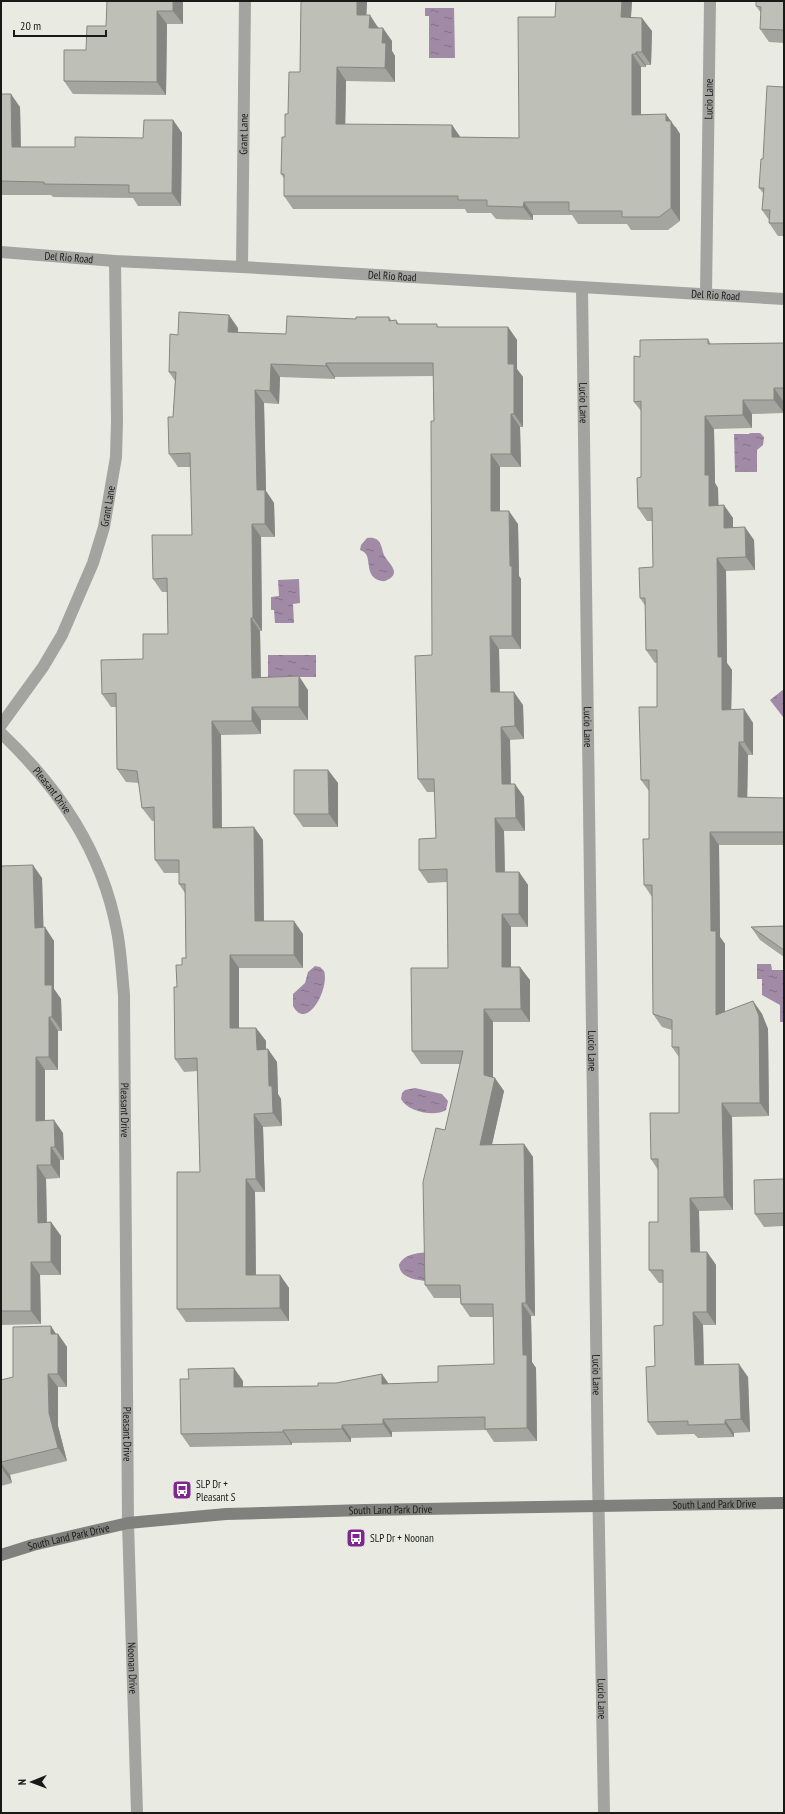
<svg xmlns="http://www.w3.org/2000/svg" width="785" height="1814" viewBox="0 0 785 1814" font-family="'PT Sans Narrow',sans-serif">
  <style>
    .water { fill: url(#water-ripples) }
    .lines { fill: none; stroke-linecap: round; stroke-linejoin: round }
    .street { stroke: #a3a3a0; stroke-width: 12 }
    .secondary { stroke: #80817c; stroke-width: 12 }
    .wall { fill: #a3a59e }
    .shaded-wall { fill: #858681 }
    .building { fill: #bec0b8; stroke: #858681 }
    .labels { text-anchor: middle; stroke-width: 3; stroke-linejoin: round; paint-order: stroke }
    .street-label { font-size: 11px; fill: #191a17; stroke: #e9ebe3 }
    .poi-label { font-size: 11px; fill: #191a17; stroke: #e9ebe3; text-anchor: start }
  </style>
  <defs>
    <pattern id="water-ripples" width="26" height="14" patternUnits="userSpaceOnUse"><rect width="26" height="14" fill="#a18aa6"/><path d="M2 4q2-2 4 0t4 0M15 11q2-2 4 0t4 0" fill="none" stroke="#827086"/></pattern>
  </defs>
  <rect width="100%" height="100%" fill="#e9ebe3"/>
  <g class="water">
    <polygon points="425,8 454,8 455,58 429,58 429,16 425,16"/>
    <polygon points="750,433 760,433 764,437 763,445 757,450 757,472 735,472 734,434 749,434"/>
    <path d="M 367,538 C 381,536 381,546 384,555 C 387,562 403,573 387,580 C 384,582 381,581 378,580 C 367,575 370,565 367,556 C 366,553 363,551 360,550 L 361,545 Z"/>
    <polygon points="299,579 300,603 293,604 294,623 275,623 274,610 271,610 271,597 279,596 278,580"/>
    <rect x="268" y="655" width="48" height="22"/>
    <polygon points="784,689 784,716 783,717 770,700"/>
    <polygon points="757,964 771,964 772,970 784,970 784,1022 780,1022 780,1005 762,995 762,979 757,979"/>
    <path d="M 315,966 L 320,967 L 324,971 C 330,988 307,1032 293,1006 L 293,994 L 305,983 L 308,972 Z"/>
    <path d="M 415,1088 L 442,1094 L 448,1101 L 446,1110 C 434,1117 408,1112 401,1099 L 402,1093 L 405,1090 Z"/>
    <path d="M 428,1252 L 427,1281 C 416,1280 400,1278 399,1265 C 404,1254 417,1253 428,1252 Z"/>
  </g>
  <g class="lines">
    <g class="street">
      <path id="s1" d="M 1,252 L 115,261 L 242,267 L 784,299"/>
      <path id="s2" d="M 242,267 L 245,1"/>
      <path id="s3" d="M 582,288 L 598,1476 L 604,1813"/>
      <path id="s4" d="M 706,294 L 710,1"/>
      <path id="s5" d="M 1,725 L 43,667 L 62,635 L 93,563 L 104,527 L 116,457 L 117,421 L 115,261"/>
      <path id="s6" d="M 1,733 C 59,788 102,851 117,931 C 121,952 122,974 124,995 L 128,1523 L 137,1813"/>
    </g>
    <path class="secondary" id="s7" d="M 1,1555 L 33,1545 L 128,1523 L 226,1514 L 365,1510 L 784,1503"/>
  </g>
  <g class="wall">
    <polygon points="183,1 183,24 167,24 166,95 73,94 64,81 86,50 106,26"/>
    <polygon points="301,1 367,1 366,15 392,41 392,51 395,56 395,82 346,81 345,125 452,125 460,137 519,138 555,17 632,1 631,17 652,31 651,65 646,65 646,67 641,67 641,114 676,127 680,134 680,221 668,230 631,230 627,224 578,224 572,215 533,215 533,220 496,219 491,213 467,213 465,209 293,209 284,196 284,178 281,174 285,137 288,114 300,72"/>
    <polygon points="784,1 784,43 769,42 760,29 761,13 756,6"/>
    <polygon points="784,87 784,236 778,236 769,223 769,220 762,210 763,193 759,188 763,159"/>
    <polygon points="1,94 20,107 21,147 75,147 143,138 173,120 182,133 181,206 138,206 133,198 53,197 51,195 1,195"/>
    <polygon points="389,317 392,321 396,320 399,324 440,327 508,327 517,340 517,369 523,377 523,427 520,427 521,467 500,467 500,511 518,524 519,576 521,579 521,649 499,649 500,692 523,705 524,739 510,740 511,784 524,797 525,831 504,831 505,872 519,872 528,885 528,927 511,927 511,967 530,980 530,1022 493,1022 493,1077 504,1091 492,1144 524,1144 533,1157 535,1316 531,1316 532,1362 536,1368 537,1441 494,1442 486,1430 392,1432 392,1437 351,1438 351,1442 292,1443 292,1445 190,1447 181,1434 243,1381 243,1387 318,1386 438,1382 494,1364 493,1317 470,1317 461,1304 460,1298 434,1298 425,1285 445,1130 460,1064 421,1064 412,1051 448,968 447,882 428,883 419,870 436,838 435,792 427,792 418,779 432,655 434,421 433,376 335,377 335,379 280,377 279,404 264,403 266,491 274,503 275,537 261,537 262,631 260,631 261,678 308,690 308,720 261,720 261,734 221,735 222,827 263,840 264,921 303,934 303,968 239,968 239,1028 256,1028 266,1041 266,1049 277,1062 278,1094 281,1099 282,1126 263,1127 265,1192 255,1192 256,1275 280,1275 289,1288 289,1321 186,1322 177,1309 200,1172 198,1071 184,1072 175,1059 177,987 182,965 186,958 185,893 179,884 179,873 164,873 155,860 154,821 152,821 142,808 139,783 126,782 117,769 116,707 111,707 102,694 143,659 168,634 167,592 162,592 153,579 192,535 191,467 178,467 169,454 173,417 175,381 169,372 178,335 238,328 238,332 286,334 356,319"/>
    <polygon points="708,339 711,344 784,343 784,413 752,414 752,428 714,429 715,483 718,488 718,505 733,518 733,528 754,540 755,570 726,571 727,663 732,670 731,710 744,709 753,723 753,755 748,755 747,798 784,798 784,845 719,845 720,937 725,944 725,1012 753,1001 762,1014 768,1029 769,1116 732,1117 733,1210 699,1211 700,1252 707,1252 716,1265 716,1325 703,1325 704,1365 748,1377 750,1432 734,1433 734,1437 698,1438 694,1434 657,1435 648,1422 655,1366 663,1325 663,1283 659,1283 649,1270 658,1222 658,1170 651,1159 679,1113 679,1057 672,1047 672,1030 662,1027 653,1014 652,897 644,885 649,839 649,791 641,780 657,707 657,663 655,663 646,650 646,607 640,598 653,567 653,521 647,521 638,508 641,477 641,411 634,402 640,357"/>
    <polygon points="328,770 338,783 338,827 303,827 294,814"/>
    <polygon points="1,864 3,866 42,878 43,927 54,941 54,989 61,999 62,1031 58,1031 58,1070 45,1070 45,1120 63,1133 64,1160 60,1160 60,1178 46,1179 47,1222 51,1222 61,1236 61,1275 40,1275 41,1324 1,1325"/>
    <polygon points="784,926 784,957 760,940 751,927"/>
    <polygon points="784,1179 784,1226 764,1227 755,1214"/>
    <polygon points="56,1334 58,1334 67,1347 67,1387 58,1387 58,1426 67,1461 10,1475 12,1483 1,1486 1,1380 13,1377"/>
  </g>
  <g class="shaded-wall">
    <polygon points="173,1 183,1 183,24 173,11"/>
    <polygon points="357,1 367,1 366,28 357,15"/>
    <polygon points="622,1 632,1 630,30 621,17"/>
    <polygon points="157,11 167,24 166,95 157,82"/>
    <polygon points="370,15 379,29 369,28"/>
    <polygon points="642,18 652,31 651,65 642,52"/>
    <polygon points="383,28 392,41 392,51 395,56 395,82 385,68 382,43"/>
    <polygon points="636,52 646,65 646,67 636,54"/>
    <polygon points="632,54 641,67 641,128 632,115"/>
    <polygon points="337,67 346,81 345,138 336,124"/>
    <polygon points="11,94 20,107 21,160 12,147"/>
    <polygon points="666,114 680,134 680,221 671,208 666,121"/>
    <polygon points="173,120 182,133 181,206 172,193"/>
    <polygon points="452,125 461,138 452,137"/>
    <polygon points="524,202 533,215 533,220 523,207"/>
    <polygon points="229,315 238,328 237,345 228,332"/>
    <polygon points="508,327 517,340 517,369 523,377 523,427 514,414 508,364"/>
    <polygon points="326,363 335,377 335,379 326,366"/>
    <polygon points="271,364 280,377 279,404 270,391"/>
    <polygon points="774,388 783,401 784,413 774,400"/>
    <polygon points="255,390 264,403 266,491 274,503 275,537 265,524 257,490"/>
    <polygon points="743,400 752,414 752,428 743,415"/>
    <polygon points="511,414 520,427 521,467 511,454"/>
    <polygon points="705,416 714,429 715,483 718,488 719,519 709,506 705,475"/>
    <polygon points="491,454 500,467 500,524 491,511"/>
    <polygon points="724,505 733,518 733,541 724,528"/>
    <polygon points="509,511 518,524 519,576 521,579 521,649 512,636"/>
    <polygon points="252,524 261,537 262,631 253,618"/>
    <polygon points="745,527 754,540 755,570 746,557"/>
    <polygon points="717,558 726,571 727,663 732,670 731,723 722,710 718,657"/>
    <polygon points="251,618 260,631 261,691 252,678"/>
    <polygon points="490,636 499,649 500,705 491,692"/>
    <polygon points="299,676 308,690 308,720 299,707"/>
    <polygon points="514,692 523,705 524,739 515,726"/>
    <polygon points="252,707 261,720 261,734 252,721"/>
    <polygon points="744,709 753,723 753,755 744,742"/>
    <polygon points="212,721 221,735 222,841 213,828"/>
    <polygon points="501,727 510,740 511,797 502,784"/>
    <polygon points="739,742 748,755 747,810 738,797"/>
    <polygon points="328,770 338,783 338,827 329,814"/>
    <polygon points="515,784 524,797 525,831 516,818"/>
    <polygon points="495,818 504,831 505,885 496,872"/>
    <polygon points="254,827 263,840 264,935 255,921"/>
    <polygon points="710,832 719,845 720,937 725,944 725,1028 716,1015 711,931"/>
    <polygon points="33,865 42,878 44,941 35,928"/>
    <polygon points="519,872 528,885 528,927 519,914"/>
    <polygon points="502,914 511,927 511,980 502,967"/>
    <polygon points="294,921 303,934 303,968 294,955"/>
    <polygon points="45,927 54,941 54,989 61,999 62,1031 52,1017 45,985"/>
    <polygon points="230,955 239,968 239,1041 230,1028"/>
    <polygon points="520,967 530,980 530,1022 521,1009"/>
    <polygon points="753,1001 762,1014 768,1029 769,1116 760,1103"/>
    <polygon points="484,1009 493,1022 493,1084 495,1078 504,1091 489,1158 480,1145 484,1075"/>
    <polygon points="49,1017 58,1031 58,1070 49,1057"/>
    <polygon points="256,1028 266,1041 266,1063 257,1050"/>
    <polygon points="268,1049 277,1062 278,1094 281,1099 282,1126 273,1113 269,1086"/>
    <polygon points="36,1057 45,1070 45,1134 36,1121"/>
    <polygon points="722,1103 732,1117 733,1210 724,1197"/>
    <polygon points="254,1114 263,1127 265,1192 256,1179"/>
    <polygon points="54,1120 63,1133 64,1160 55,1147"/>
    <polygon points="524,1144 533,1157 535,1316 526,1303"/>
    <polygon points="51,1147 60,1160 60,1178 51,1165"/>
    <polygon points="37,1165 46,1179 47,1236 38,1223"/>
    <polygon points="246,1179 255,1192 256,1288 246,1275"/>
    <polygon points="690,1198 699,1211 700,1266 691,1252"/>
    <polygon points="51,1222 61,1236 61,1275 51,1262"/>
    <polygon points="707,1252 716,1265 716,1325 707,1312"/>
    <polygon points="31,1262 40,1275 41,1324 31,1311"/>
    <polygon points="280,1275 289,1288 289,1321 280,1308"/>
    <polygon points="522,1303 531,1316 532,1362 536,1368 537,1441 527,1428 523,1355"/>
    <polygon points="693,1312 703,1325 704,1379 695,1365"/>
    <polygon points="51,1326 58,1337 58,1334 67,1347 67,1387 58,1374 51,1334"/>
    <polygon points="739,1364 748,1377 750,1432 741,1419"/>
    <polygon points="234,1368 243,1381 243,1400 234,1387"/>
    <polygon points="48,1374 58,1387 58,1426 67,1461 58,1448 49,1413"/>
    <polygon points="382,1374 391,1387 382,1384"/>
    <polygon points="383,1419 392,1432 392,1437 383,1424"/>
    <polygon points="725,1420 734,1433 734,1437 725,1424"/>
    <polygon points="342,1425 351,1438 351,1442 342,1429"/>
    <polygon points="283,1430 292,1443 292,1445 283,1432"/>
    <polygon points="1,1463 10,1475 12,1483 3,1470"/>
  </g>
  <g class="building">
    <polygon points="107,1 173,1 173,11 157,11 157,82 64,81 64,50 86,50 87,26 106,26"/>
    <polygon points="301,1 357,1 357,15 370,15 369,28 383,28 382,43 386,43 385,68 337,67 336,124 452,125 452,137 519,138 518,17 555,17 556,1 622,1 621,17 642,18 642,52 636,52 636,54 632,54 632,115 666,114 666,121 671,121 671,208 659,217 622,217 622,211 569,211 569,202 524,202 523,207 487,206 487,200 458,200 458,196 284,196 284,174 281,174 282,137 285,137 285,114 288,114 289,72 300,72"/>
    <polygon points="756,1 784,1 784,30 760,29 761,7 756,6"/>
    <polygon points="767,86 784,87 784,223 769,223 770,210 762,210 764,188 759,188 761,159 763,159"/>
    <polygon points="1,94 11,94 12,147 75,147 75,137 143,138 144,120 173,120 172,193 129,193 129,185 44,184 44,182 1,181"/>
    <polygon points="179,312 229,315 228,332 286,334 287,316 356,319 356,317 389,317 389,321 396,320 397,324 437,324 437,327 508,327 508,364 514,364 514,414 511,414 511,454 491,454 491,511 509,511 510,566 512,566 512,636 490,636 491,692 514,692 515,726 501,727 502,784 515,784 516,818 495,818 496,872 519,872 519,914 502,914 502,967 520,967 521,1009 484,1009 484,1075 495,1078 480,1145 524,1144 526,1303 522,1303 523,1355 527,1355 527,1428 485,1429 485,1417 383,1419 383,1424 342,1425 342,1429 283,1430 283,1432 181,1434 180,1379 189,1379 188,1369 234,1368 234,1387 318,1386 318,1383 336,1383 382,1374 382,1384 438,1382 438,1366 494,1364 493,1304 461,1304 460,1285 425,1285 423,1182 436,1128 445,1130 463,1051 412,1051 411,968 448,968 447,869 419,870 419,839 436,838 434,779 418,779 415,656 432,655 431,421 434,421 433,363 326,363 326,366 271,364 270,391 255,390 257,490 265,490 265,524 252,524 253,618 251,618 252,678 299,676 299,707 252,707 252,721 212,721 213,828 254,827 255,921 294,921 294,955 230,955 230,1028 256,1028 257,1050 268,1049 269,1086 272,1086 273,1113 254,1114 256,1179 246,1179 246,1275 280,1275 280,1308 177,1309 177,1172 200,1172 197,1058 175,1059 174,987 177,987 176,965 182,965 182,958 186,958 185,884 179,884 179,860 155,860 154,807 142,808 137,771 117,769 116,693 102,694 101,660 143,659 143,634 168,634 167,578 153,579 152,535 192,535 190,453 169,454 168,417 173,417 176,372 169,372 170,334 178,335"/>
    <polygon points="708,339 708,344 784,343 784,388 774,388 774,400 743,400 743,415 705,416 705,475 709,475 709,506 724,505 724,528 745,527 746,557 717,558 718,657 722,657 722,710 744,709 744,742 739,742 738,797 784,798 784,832 710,832 711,931 716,931 716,1015 753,1001 759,1016 760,1103 722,1103 724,1197 690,1198 691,1252 707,1252 707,1312 693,1312 695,1365 739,1364 741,1419 725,1420 725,1424 688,1425 688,1421 648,1422 646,1367 655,1366 654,1326 663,1325 663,1270 649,1270 649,1222 658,1222 658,1159 651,1159 650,1113 679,1113 679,1047 672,1047 672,1020 653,1014 652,885 644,885 643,839 649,839 649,780 641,780 639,707 657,707 657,650 646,650 645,598 640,598 639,568 653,567 652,508 638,508 637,478 641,477 641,401 634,402 634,356 640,357 640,340"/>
    <polygon points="294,770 328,770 329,814 294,814"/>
    <polygon points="33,865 35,928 45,927 45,985 52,985 52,1017 49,1017 49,1057 36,1057 36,1121 54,1120 55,1147 51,1147 51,1165 37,1165 38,1223 51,1222 51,1262 31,1262 31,1311 1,1311 1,866"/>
    <polygon points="784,926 784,950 751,927"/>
    <polygon points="784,1179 784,1213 755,1214 754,1180"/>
    <polygon points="51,1326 51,1334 58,1334 58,1374 48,1374 49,1413 58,1448 1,1462 1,1380 13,1377 13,1327"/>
  </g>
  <defs>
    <symbol id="bus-square" viewBox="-11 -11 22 22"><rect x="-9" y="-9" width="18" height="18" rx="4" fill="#802692" stroke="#e9ebe3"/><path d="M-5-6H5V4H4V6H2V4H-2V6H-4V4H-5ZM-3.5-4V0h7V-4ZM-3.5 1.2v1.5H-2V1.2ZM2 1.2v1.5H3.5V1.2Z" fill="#fff"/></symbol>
  </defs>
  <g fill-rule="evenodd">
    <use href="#bus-square" x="171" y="1479" width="22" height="22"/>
    <use href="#bus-square" x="345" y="1527" width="22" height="22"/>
  </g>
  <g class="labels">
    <g class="street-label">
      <text dy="4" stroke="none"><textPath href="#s4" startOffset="195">Lucio Lane</textPath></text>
      <text dy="4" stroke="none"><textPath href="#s2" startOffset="133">Grant Lane</textPath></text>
      <text dy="4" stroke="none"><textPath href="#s1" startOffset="68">Del Rio Road</textPath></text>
      <text dy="4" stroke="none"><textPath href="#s1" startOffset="392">Del Rio Road</textPath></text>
      <text dy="4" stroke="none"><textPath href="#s1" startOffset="716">Del Rio Road</textPath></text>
      <text dy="4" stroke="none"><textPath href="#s3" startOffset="115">Lucio Lane</textPath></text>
      <text dy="4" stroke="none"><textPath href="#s5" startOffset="246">Grant Lane</textPath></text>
      <text dy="4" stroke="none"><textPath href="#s3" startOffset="439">Lucio Lane</textPath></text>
      <text dy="4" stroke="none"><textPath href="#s6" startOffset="77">Pleasant Drive</textPath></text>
      <text dy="4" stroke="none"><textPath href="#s3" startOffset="763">Lucio Lane</textPath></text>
      <text dy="4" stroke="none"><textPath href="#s6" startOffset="413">Pleasant Drive</textPath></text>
      <text dy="4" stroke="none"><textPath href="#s3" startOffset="1087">Lucio Lane</textPath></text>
      <text dy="4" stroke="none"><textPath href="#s6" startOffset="737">Pleasant Drive</textPath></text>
      <text dy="4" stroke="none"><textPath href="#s7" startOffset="718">South Land Park Drive</textPath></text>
      <text dy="4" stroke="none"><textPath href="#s7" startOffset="394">South Land Park Drive</textPath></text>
      <text dy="4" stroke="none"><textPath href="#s7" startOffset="70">South Land Park Drive</textPath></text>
      <text dy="4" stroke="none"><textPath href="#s6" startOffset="971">Noonan Drive</textPath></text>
      <text dy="4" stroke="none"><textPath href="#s3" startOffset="1411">Lucio Lane</textPath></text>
    </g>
    <g class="poi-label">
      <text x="196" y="1488">SLP Dr +<tspan x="196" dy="13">Pleasant S</tspan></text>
      <text x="370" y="1542">SLP Dr + Noonan</text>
    </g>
  </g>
  <rect width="785" height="1814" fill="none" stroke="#191a17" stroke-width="4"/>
  <g transform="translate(32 1782) rotate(269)" stroke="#e9ebe3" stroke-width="3" paint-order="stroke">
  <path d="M0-3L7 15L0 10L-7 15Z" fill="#191a17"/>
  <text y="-6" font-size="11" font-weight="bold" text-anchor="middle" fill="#191a17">N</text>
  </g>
  <path d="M14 30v6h92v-6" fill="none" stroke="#191a17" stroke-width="2"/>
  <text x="20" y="30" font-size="12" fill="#191a17" stroke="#e9ebe3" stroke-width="3" paint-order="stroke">20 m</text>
</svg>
